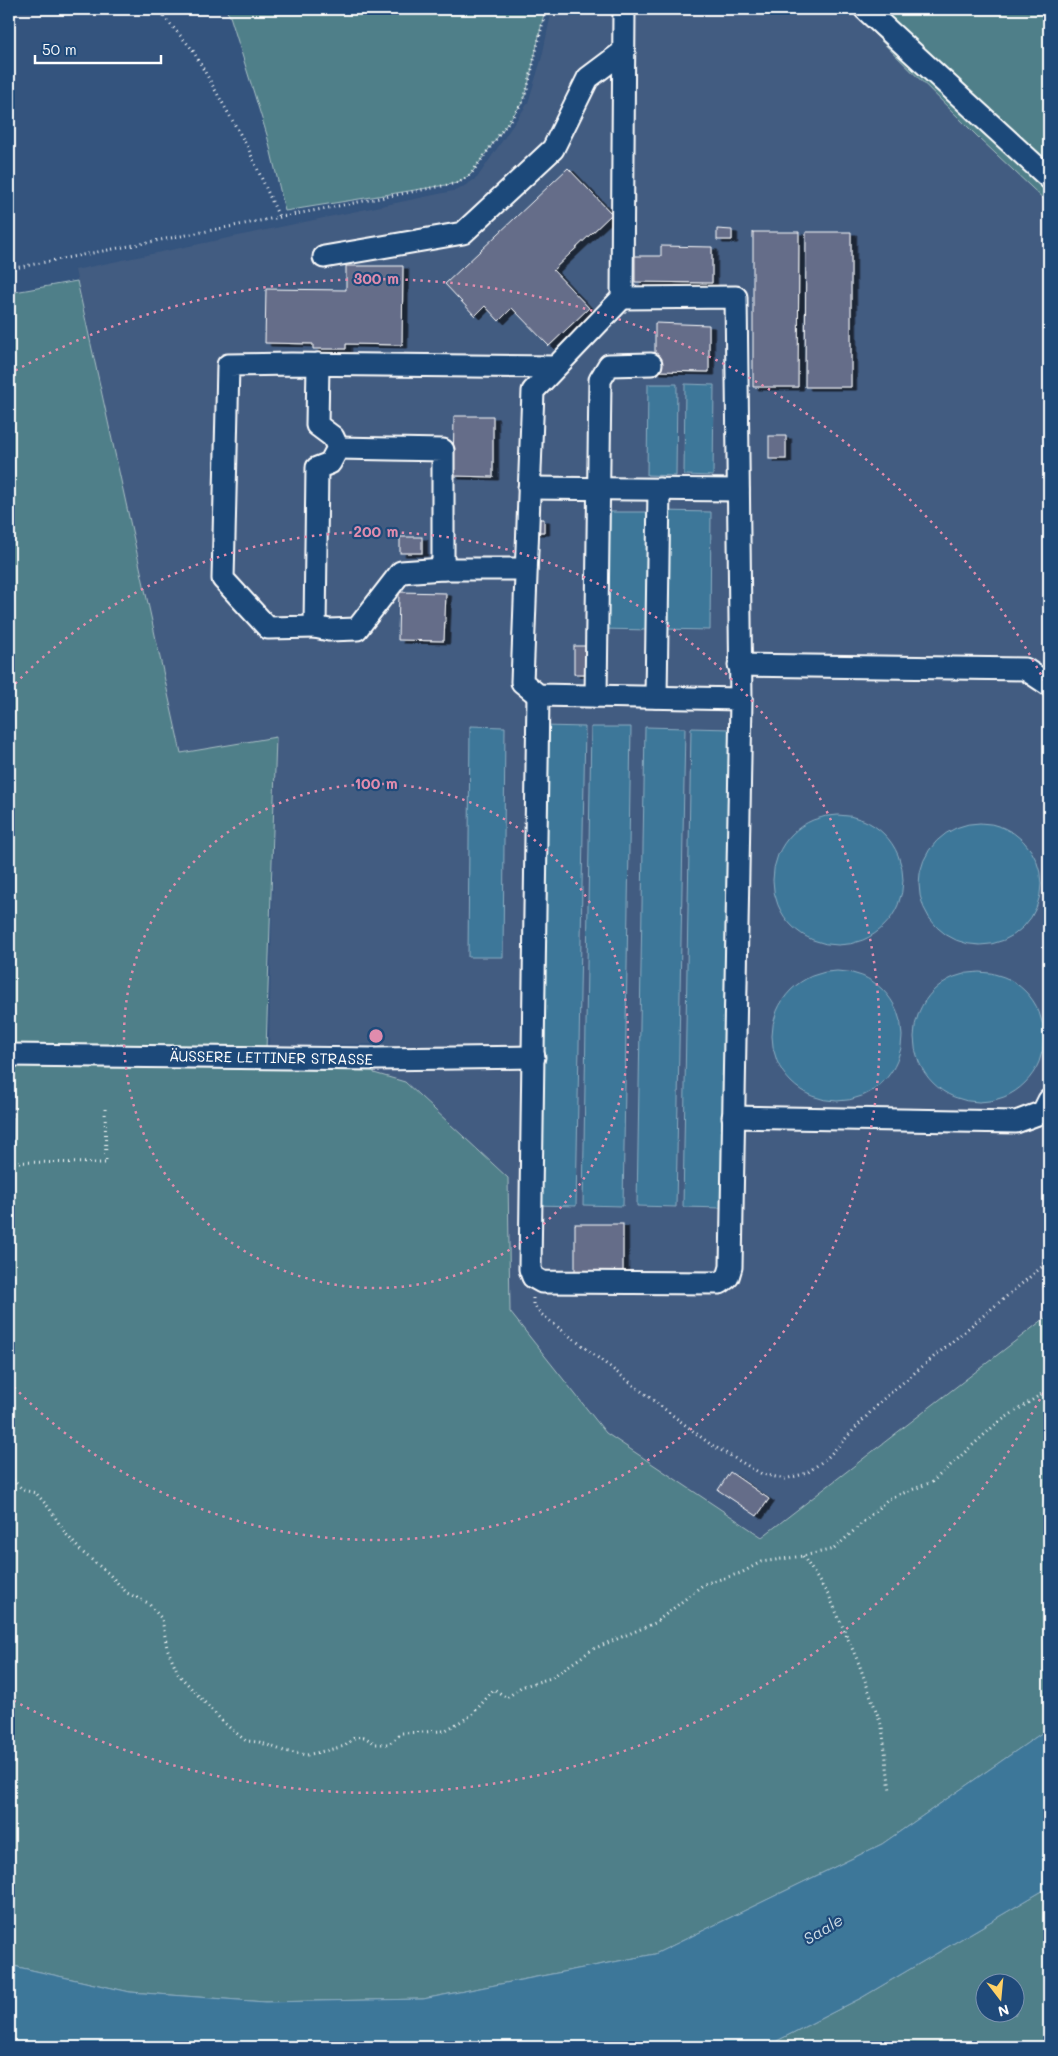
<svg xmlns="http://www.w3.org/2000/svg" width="1058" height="2056" viewBox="0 0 1058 2056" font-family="Mali,sans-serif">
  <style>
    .built { fill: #435c81 }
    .green { fill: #507f89; stroke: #a8bfc4; fill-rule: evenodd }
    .water { fill: #3e7799; stroke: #8badc2 }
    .building { fill: #656d89; stroke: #fff; filter: url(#shadow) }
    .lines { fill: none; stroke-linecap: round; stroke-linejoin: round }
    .minor-casing { stroke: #fff; stroke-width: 25 }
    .path { stroke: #fff; stroke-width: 3; stroke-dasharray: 1 4; stroke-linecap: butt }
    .minor { stroke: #1f4a7a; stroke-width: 21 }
    .ring { fill: none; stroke: #e08cad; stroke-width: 2.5; stroke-dasharray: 2.5 5 }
    .labels { text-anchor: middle; stroke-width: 4.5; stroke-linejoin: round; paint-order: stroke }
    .street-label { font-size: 15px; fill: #fff; stroke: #1f4a7a }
    .water-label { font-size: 16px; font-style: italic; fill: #cfdde6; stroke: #1f4a7a }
    .centre { fill: #e08cad; stroke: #1f4a7a; stroke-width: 2.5 }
    .ring-label { font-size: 15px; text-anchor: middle; font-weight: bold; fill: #e08cad; stroke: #1f4a7a; stroke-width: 4.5; stroke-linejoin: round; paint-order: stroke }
  </style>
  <defs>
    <filter id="shadow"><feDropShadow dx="5.5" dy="3" stdDeviation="0" flood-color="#0009"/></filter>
  </defs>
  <rect width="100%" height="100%" fill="#34547e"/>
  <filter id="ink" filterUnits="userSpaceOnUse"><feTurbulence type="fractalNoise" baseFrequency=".02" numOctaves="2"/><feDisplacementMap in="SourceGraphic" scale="10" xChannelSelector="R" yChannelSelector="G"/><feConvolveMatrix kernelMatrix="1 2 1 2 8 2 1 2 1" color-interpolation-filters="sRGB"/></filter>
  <g filter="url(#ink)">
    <polygon class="built" points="552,9 849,9 978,137 1049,204 1049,1315 762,1537 606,1433 510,1312 508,1178 405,1082 374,1073 375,1044 269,1046 276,738 181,754 75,270 458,190 477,178 528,103 542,57"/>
    <g class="green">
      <polygon points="225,9 545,9 527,90 522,103 471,174 458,183 285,211 267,135 230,16"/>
      <polygon points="849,9 1049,9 1049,204 978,137"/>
      <polygon points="77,281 181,753 276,737 266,1050 375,1059 374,1073 405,1082 508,1178 510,1312 606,1433 762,1537 1049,1315 1049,1728 882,1844 655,1954 423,1999 265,2002 130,1992 9,1965 9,1426 15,1058 9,1053 9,293"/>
      <path d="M 1049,1887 L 1049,2047 L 765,2047 L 861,1998 ZM 986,1984 L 1016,1984 L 1016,2014 L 986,2014 Z"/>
    </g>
    <g class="water">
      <polygon points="648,384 677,384 676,476 647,475"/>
      <polygon points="685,384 714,385 713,476 684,475"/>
      <polygon points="663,511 711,512 710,630 662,629"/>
      <polygon points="603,512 651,512 650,630 601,629"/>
      <polygon points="470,726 505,727 503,957 468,957"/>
      <polygon points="544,726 585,727 576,1206 536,1205"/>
      <polygon points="591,727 631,727 623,1206 583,1205"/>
      <polygon points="645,727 685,728 676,1207 637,1206"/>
      <polygon points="691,728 731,729 723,1208 683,1207"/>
      <circle cx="838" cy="880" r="65"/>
      <circle cx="980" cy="884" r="61"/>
      <circle cx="837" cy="1036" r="65"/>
      <circle cx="979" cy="1037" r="65"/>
      <polygon points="1049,1728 1049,1887 861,1998 765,2047 9,2047 9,1965 130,1992 265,2002 423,1999 655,1954 882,1844"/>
    </g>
    <g class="building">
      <polygon points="568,168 612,214 553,270 589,308 549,346 512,308 499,321 485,306 475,316 445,284"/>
      <polygon points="717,229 732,230 732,240 717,240"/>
      <polygon points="753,232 799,232 798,387 753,387"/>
      <polygon points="806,232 851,232 851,387 805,387"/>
      <polygon points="661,246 712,247 712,283 635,282 635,256 661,256"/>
      <polygon points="346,266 403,266 402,345 346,344 346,349 313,349 313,344 265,343 266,289 346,290"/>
      <polygon points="655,323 709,325 709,372 655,371"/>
      <polygon points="454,416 493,416 493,477 453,476"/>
      <rect x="769" y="436" width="17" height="23"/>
      <polygon points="535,519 544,519 544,532 534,532"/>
      <rect x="400" y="537" width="22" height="16"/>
      <polygon points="399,592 446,593 444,641 398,640"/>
      <rect x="574" y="646" width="16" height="28"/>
      <rect x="575" y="1224" width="48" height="47"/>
      <polygon points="730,1472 769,1499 757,1516 718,1490"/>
    </g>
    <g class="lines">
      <defs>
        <g id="minor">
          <polyline points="624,9 622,298 533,391 522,682 538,695 741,699"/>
          <polyline points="865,9 1049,178"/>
          <polyline points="324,257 463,233 553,149 588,78 624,51"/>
          <polyline points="318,364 317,425 333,437 338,448 330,463 317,468 315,627 268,628 223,579 228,365 291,364 555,367"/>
          <polyline points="338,448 443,450 443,569 526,569"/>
          <polyline points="529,488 738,490"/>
          <polyline points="315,627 329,630 357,629 401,572 443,569"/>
          <polyline points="739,665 1025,669 1049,685"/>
          <polyline points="538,695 530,1269 533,1277 542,1282 720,1283 728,1277 731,1267 741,699 736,297 622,298"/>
          <polyline points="596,696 600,380 609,365 651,364"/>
          <polyline points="656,697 659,489"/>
          <polyline points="9,1055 375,1059 534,1057"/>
          <polyline points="733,1117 1016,1122 1043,1112 1049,1100"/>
        </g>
      </defs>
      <use href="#minor" class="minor-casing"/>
      <g class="path">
        <polyline points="157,9 192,49 248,148 279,217"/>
        <polyline points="9,269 458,183 471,174 522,103 527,90 546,9"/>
        <polyline points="9,1162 106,1163 105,1106"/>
        <polyline points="533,1298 533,1304 541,1314 710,1444 762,1474 785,1479 807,1473 828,1457 882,1400 1043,1266 1049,1255"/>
        <polyline points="9,1476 23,1490 36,1493 49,1508 66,1534 82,1552 108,1573 127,1593 148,1603 162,1619 167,1648 179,1675 224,1723 246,1741 259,1742 284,1751 307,1755 345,1746 354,1738 364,1737 376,1744 389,1744 402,1733 444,1731 472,1715 494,1689 507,1698 521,1687 551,1678 593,1649 655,1623 704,1584 741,1573 761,1562 803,1556 834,1549 888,1499 932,1482 996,1424 1049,1389"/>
        <polyline points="803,1556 830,1598 859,1664 882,1727 890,1791"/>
      </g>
      <use href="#minor" class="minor"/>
    </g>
  </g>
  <g class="ring">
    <circle cx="376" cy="1036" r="252"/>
    <path d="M10 689A504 504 0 1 1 10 1383"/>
    <path d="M1047 1386A757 757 0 0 1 9 1698M9 374A757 757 0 0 1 1047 686"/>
  </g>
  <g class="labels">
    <g class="street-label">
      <text transform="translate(271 1058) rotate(1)" y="5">ÄUSSERE LETTINER STRASSE</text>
    </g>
    <g class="water-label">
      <text transform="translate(823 1929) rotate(-31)" y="6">Saale</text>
    </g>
  </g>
  <circle cx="376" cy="1036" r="8" class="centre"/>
  <g class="ring-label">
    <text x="376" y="284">300 m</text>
    <text x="376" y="537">200 m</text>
    <text x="376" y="789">100 m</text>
  </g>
  <rect width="1058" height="2056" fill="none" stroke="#1f4a7a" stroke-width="30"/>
  <rect x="15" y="15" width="1028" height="2026" fill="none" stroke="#fff" stroke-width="2" filter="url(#ink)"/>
  <g transform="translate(1000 1998) rotate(164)"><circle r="24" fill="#1f4a7a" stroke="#7992af"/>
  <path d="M0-4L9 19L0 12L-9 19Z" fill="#ffd166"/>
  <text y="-8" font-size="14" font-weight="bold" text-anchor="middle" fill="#ffffff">N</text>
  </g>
  <path d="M35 55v8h126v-8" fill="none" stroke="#ffffff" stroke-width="2.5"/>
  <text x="42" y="55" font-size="15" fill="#ffffff" stroke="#1f4a7a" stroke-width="4" paint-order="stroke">50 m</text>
</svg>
